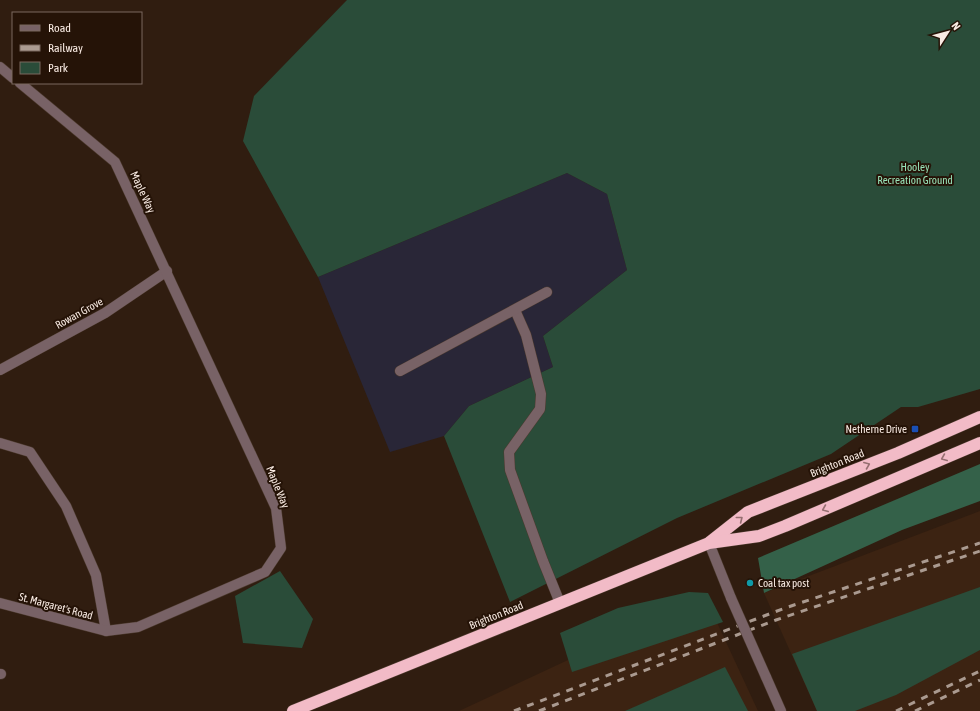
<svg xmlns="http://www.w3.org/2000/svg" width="980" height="711" viewBox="0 0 980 711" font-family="'Asap Condensed',sans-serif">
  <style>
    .built { fill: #3c2312 }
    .industrial { fill: #292637 }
    .green { fill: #2a4c39 }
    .forest { fill: #346149 }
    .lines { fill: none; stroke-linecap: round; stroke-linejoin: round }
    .minor-casing { stroke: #4c3a2e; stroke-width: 11 }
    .highway-casing { stroke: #4c3a2e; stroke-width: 13 }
    .minor { stroke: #786266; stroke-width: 10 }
    .highway { stroke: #f2bbc7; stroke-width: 12 }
    .rail { stroke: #aa9a90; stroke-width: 3; stroke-dasharray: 7 7; stroke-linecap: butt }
    .minor-bridge-casing { stroke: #4c3a2e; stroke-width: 11; stroke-linecap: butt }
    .minor-bridge { stroke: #786266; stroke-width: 10 }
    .oneway { stroke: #966f71 }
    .transit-dot { fill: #1a4fb4; stroke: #251307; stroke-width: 1.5 }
    .culture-dot { fill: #0f9aa8; stroke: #251307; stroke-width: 1.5 }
    .labels { text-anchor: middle; stroke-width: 4; stroke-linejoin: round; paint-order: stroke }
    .park-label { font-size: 11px; fill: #99e3b9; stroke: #251307 }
    .street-label { font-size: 11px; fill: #f9ebe3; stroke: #251307 }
    .poi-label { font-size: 11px; fill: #f9ebe3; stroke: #251307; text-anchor: end }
  </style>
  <rect width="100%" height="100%" fill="#301d10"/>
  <g class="built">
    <polygon points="980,511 980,711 817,711 764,593"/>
    <polygon points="713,614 758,711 459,711 568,660"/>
  </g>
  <polygon class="industrial" points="567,173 607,194 627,270 543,336 553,367 469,406 444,436 390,452 318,277"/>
  <g class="green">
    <polygon points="347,0 980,0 980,389 918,407 901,407 831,454 677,518 510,602 444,436 469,406 553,367 543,336 627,270 607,194 567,173 318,277 243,141 254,96"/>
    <polygon points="280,571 313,619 302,648 243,643 235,596"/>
    <polygon points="980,587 980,650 896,695 855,711 817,711 792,654"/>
    <polygon points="689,592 708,593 723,622 572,672 560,633 618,608"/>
    <polygon points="725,667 748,711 625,711"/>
  </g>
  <polygon class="forest" points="980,464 980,501 902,530 764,593 758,558"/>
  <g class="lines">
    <defs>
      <g id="minor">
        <polyline points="0,67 13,78"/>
        <polyline points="515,310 526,335 541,394 540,409 509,452 510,470 543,561 560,603"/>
        <polyline points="0,370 105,313 167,271"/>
        <polyline points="400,371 547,292"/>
        <polyline points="0,443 30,452 66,506 96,575 106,631"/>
        <polyline points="709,543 731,598"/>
        <polyline points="0,603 106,631 138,627 265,572 281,548 276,508 115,162 20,83"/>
        <polyline points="0,674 1,674"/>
        <polyline points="766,677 781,711"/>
      </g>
      <g id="highway">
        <polyline points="710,542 748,512 898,453 980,417"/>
        <polyline points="293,711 709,543 759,536 785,526 980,443"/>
      </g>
    </defs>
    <use href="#minor" class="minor-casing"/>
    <use href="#highway" class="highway-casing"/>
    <use href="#minor" class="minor"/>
    <use href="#highway" class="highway"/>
    <g class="rail">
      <polyline points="514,711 785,608 980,543"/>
      <polyline points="539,711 776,620 980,551"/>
      <polyline points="896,711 980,671"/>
      <polyline points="915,711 980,680"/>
    </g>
    <defs>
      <polyline id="minor-bridge" points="731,598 766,677"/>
    </defs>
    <use href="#minor-bridge" class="minor-bridge-casing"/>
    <use href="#minor-bridge" class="minor-bridge"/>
  </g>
  <defs><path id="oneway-chevron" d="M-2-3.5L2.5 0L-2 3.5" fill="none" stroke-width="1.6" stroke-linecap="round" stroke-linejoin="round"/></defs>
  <g class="oneway">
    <use href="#oneway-chevron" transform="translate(944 458) rotate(157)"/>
    <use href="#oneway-chevron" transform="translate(867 465) rotate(-22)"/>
    <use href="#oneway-chevron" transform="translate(825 509) rotate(157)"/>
    <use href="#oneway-chevron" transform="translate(740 519) rotate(-38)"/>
  </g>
  <rect class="transit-dot" x="911" y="425" width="8" height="8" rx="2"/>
  <circle class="culture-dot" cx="750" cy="583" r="4"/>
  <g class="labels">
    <g class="park-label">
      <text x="915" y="171">Hooley<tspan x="915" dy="13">Recreation Ground</tspan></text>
    </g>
    <g class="street-label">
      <text transform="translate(143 192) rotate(65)" y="4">Maple Way</text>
      <text transform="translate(79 313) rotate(-29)" y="4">Rowan Grove</text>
      <text transform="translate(837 463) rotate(-22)" y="4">Brighton Road</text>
      <text transform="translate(278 487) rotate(68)" y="4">Maple Way</text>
      <text transform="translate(56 606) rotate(15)" y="4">St. Margaret's Road</text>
      <text transform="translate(496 615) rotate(-22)" y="4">Brighton Road</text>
    </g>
    <g class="poi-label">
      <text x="907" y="433">Netherne Drive</text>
      <text x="758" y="587" text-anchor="start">Coal tax post</text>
    </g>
  </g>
  <rect x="12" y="12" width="130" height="72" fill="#251307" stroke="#7a695f"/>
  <rect x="20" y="25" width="20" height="6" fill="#786266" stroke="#7a695f"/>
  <text x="48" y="32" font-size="12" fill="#f9ebe3">Road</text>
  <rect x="20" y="45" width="20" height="6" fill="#aa9a90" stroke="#7a695f"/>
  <text x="48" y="52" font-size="12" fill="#f9ebe3">Railway</text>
  <rect x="20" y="62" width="20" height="12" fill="#2a4c39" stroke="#7a695f"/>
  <text x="48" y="72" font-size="12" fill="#f9ebe3">Park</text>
  <g transform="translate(948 32) rotate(54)" stroke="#251307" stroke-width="3" paint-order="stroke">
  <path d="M0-3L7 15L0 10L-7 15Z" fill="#f9ebe3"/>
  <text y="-6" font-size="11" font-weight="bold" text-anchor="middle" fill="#f9ebe3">N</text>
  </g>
</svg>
